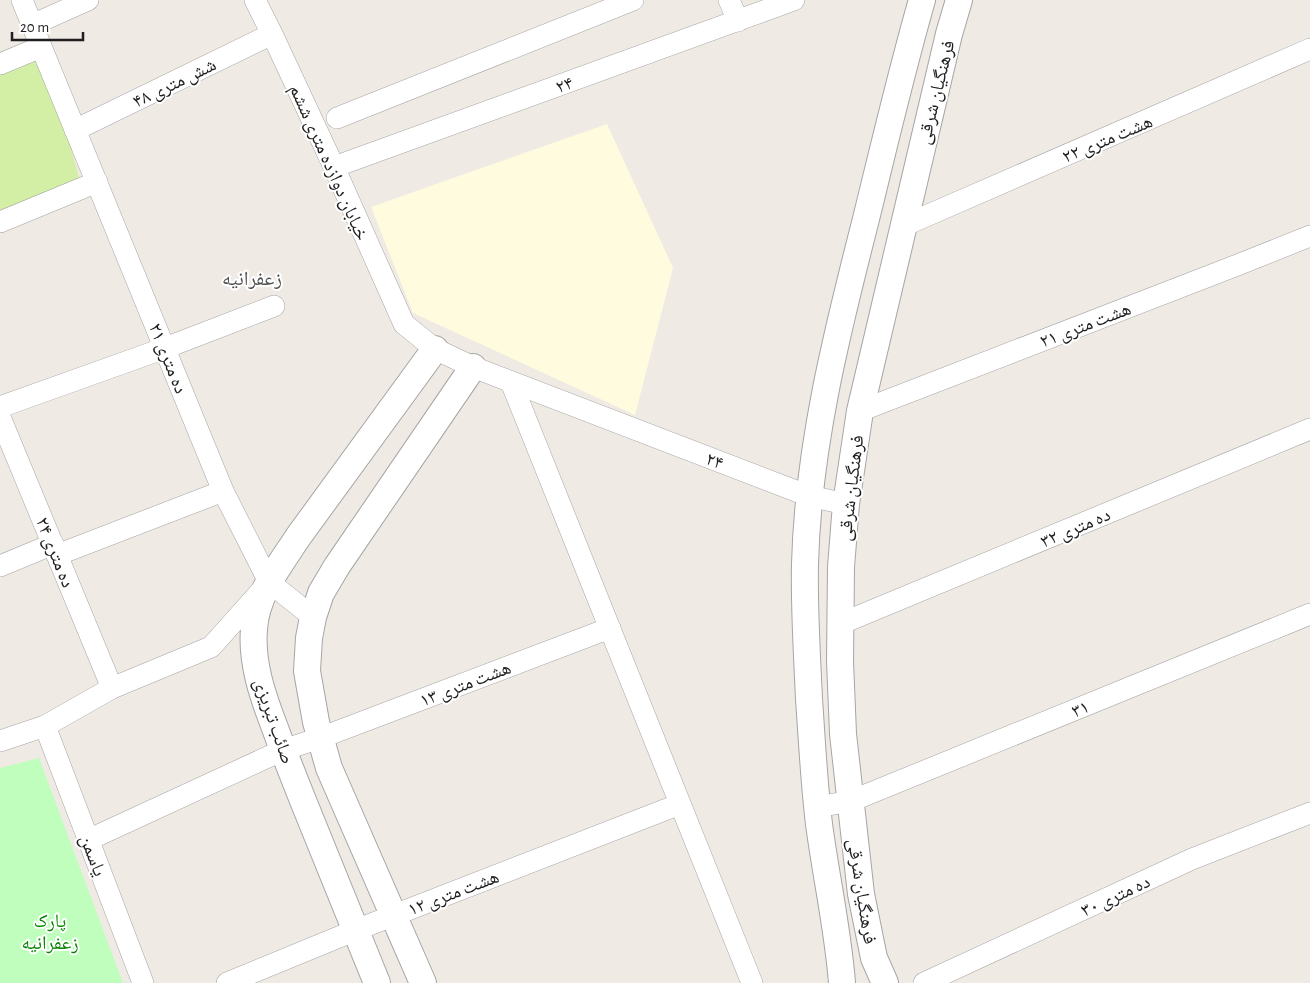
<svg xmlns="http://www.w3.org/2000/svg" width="1310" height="983" viewBox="0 0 1310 983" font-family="'Alegreya Sans','Noto Naskh Arabic',sans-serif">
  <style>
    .education { fill: #fffbde }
    .grass { fill: #d2efa5 }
    .park { fill: #c0febd }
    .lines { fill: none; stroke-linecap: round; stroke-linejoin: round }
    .minor-casing { stroke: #a5a5a5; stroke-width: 22 }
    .tertiary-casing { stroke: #a5a5a5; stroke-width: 28 }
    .minor { stroke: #fff; stroke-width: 21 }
    .tertiary { stroke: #fff; stroke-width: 26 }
    .labels { text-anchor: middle; stroke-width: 4; stroke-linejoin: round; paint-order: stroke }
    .street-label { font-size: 19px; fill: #1e1e1e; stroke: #fff }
    .park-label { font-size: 19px; fill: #088602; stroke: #fff }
    .neighbourhood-label { font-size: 20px; fill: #515151; stroke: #fff }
  </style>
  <rect width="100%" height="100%" fill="#f0eae4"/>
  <polygon class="education" points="607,124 673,268 635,415 413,313 371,207"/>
  <polygon class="grass" points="0,53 46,58 82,188 0,222"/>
  <polygon class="park" points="39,758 123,983 0,983 0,768"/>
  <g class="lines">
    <defs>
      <g id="minor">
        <polyline points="22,0 223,491 269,582 313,617"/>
        <polyline points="255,0 272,34 334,167 404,324 435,349 473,367 809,496 846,504"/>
        <polyline points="729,0 738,21"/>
        <polyline points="32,25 88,0"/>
        <polyline points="0,64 41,47"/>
        <polyline points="337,118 633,0"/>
        <polyline points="75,130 272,34"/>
        <polyline points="334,167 794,0"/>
        <polyline points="0,222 97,182"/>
        <polyline points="903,226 1310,49"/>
        <polyline points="511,382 752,983"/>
        <polyline points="0,407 165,348 274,306"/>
        <polyline points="860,411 1240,264 1310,236"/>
        <polyline points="0,417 112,688"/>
        <polyline points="57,555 223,491"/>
        <polyline points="0,566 53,544"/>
        <polyline points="840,624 1310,429"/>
        <polyline points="45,726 143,983"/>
        <polyline points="0,741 45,726 112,688 211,647 262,590"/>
        <polyline points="817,807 851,801 1310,614"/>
        <polyline points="88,840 283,750 320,738 610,628"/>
        <polyline points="227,983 356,930 680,804"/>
        <polyline points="924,983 1192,859 1310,813"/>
      </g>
      <g id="tertiary">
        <path d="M 377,983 C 353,923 328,863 304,803 C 294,778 284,753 275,728 C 263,697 251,663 254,629 C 256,594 280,565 298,537 L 435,349"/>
        <polyline points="423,983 329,768 316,722 307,671 309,638 313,617 321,593 337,566 473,367"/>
        <path d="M 842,983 C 838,930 826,877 819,824 C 814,783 812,741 809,699 C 807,654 804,609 805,564 C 808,447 837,332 866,219 C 884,146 901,73 922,0"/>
        <polyline points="885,983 874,958 861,894 843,734 840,661 841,567 846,504 860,411 949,34 959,0"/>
      </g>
    </defs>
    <use href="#minor" class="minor-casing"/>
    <use href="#tertiary" class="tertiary-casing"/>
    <use href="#minor" class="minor"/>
    <use href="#tertiary" class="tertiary"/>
  </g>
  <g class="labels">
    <g class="street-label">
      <text transform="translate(174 82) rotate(-26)" y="7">شش متری ۴۸</text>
      <text transform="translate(564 84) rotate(-20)" y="7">۲۴</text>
      <text transform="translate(935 92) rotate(-76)" y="7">فرهنگیان شرقی</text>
      <text transform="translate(1107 138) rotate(-23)" y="7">هشت متری ۲۲</text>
      <text transform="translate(330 162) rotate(66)" y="7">خیابان دوازده متری ششم</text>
      <text transform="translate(1085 324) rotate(-21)" y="7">هشت متری ۲۱</text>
      <text transform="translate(169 358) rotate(68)" y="7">ده متری ۲۱</text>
      <text transform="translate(715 460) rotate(21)" y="7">۲۴</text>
      <text transform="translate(850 488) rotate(-83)" y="7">فرهنگیان شرقی</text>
      <text transform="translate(1075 527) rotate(-23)" y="7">ده متری ۳۲</text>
      <text transform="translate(56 552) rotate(68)" y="7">ده متری ۲۴</text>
      <text transform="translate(465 683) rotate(-21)" y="7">هشت متری ۱۳</text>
      <text transform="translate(1080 708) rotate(-22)" y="7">۳۱</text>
      <text transform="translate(275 721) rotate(71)" y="7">صائب تبریزی</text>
      <text transform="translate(94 855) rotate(69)" y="7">یاسمن</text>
      <text transform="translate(863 891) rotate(81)" y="7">فرهنگیان شرقی</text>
      <text transform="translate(453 892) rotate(-21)" y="7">هشت متری ۱۲</text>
      <text transform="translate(1115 895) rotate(-25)" y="7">ده متری ۳۰</text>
    </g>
    <g class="park-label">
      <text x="50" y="927">پارک<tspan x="50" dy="22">زعفرانیه</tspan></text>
    </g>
    <g class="neighbourhood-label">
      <text x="252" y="285">زعفرانیه</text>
    </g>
  </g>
  <path d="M12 32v8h71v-8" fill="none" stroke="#1e1e1e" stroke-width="2.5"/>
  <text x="20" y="32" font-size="15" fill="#1e1e1e" stroke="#ffffff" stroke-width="4" paint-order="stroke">20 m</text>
</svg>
